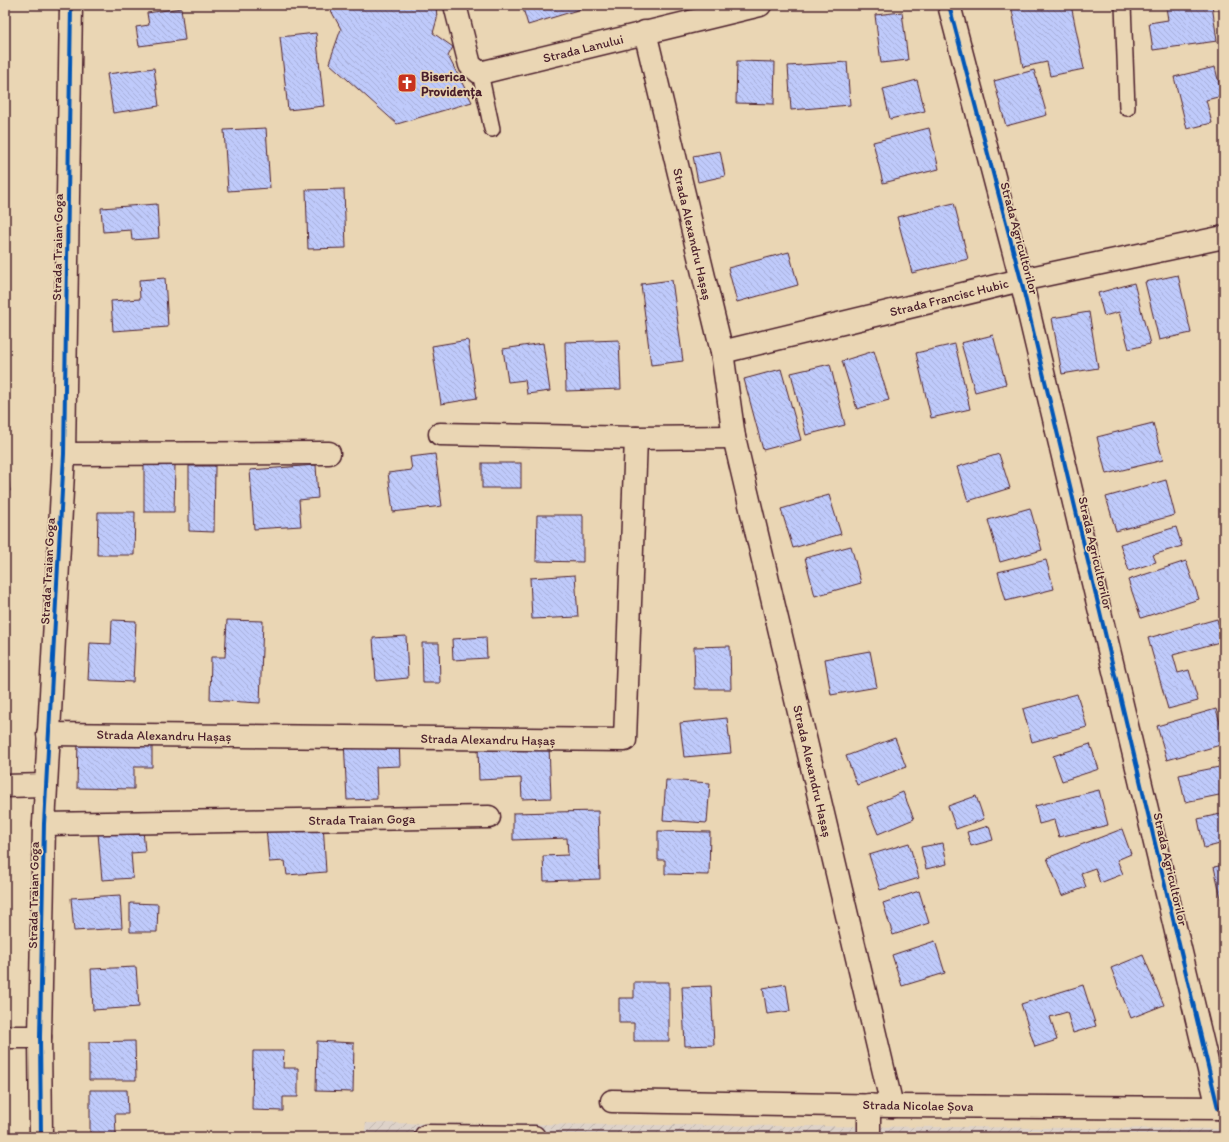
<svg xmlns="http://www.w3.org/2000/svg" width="1229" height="1142" viewBox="0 0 1229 1142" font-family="Itim,sans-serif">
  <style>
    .industrial { fill: url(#industrial-furrows) }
    .building { fill: url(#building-back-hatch); stroke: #4a1f2b }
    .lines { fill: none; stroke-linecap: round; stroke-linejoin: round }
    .lane-casing { stroke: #4a1f2b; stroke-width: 18 }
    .street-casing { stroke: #4a1f2b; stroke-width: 25 }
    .lane { stroke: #ead6b4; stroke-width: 15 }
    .street { stroke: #ead6b4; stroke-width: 22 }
    .cycleway-casing { stroke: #ead6b4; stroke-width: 6 }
    .cycleway { stroke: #0057b8; stroke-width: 4 }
    .labels { text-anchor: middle; stroke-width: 3.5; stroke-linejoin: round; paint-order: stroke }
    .street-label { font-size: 13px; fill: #4a1f2b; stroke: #ead6b4 }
    .poi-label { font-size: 13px; font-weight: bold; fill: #4a1f2b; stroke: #ead6b4; text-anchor: start }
  </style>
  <defs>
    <pattern id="industrial-furrows" width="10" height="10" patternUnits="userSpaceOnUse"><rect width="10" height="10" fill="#ddd2c9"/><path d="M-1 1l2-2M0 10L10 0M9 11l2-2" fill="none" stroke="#bfb4ad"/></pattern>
    <pattern id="building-back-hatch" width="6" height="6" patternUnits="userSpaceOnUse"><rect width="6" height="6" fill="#bfcafb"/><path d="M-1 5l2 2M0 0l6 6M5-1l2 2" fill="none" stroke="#a6add7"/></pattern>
  </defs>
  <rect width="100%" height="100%" fill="#ead6b4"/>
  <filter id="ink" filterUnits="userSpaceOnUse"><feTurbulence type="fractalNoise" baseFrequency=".025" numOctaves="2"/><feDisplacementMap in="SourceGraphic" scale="8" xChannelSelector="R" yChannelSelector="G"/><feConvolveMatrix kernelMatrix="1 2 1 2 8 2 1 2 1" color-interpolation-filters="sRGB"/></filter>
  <g filter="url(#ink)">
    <polygon class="industrial" points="366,1123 1224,1129 1224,1137 364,1137"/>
    <g class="building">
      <polygon points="328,5 436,5 437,19 433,33 453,47 448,56 472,102 397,124 329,63 341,29"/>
      <polygon points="522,5 594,5 528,25"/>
      <polygon points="1011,5 1071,5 1084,69 1050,76 1047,62 1023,67"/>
      <polygon points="1184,5 1212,5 1217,41 1153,50 1149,23 1168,20 1166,7"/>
      <polygon points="181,8 185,40 139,46 136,27 149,25 147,13"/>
      <polygon points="902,12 908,60 881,63 875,15"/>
      <polygon points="316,33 324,106 288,110 280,37"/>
      <polygon points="737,61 775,62 774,104 736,103"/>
      <polygon points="847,62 850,105 791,110 788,66"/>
      <polygon points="1215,67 1222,96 1206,100 1212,123 1187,129 1174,77"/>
      <polygon points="154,68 159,106 113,113 107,74"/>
      <polygon points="1034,70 1047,115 1006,126 994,81"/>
      <polygon points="917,80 925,111 890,119 883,89"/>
      <polygon points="266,128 270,188 228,191 224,130"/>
      <polygon points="929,128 939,169 883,183 873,142"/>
      <polygon points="720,151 725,176 698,182 693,156"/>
      <polygon points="344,189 346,248 308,249 306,190"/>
      <polygon points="954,203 968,259 912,273 897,217"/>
      <polygon points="157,204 159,238 132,240 131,230 103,232 101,208"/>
      <polygon points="789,252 798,285 737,302 728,268"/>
      <polygon points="1178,275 1191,333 1159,340 1145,282"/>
      <polygon points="165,278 168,327 113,331 111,301 140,299 139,280"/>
      <polygon points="672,280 683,361 651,365 641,284"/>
      <polygon points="1134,283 1150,344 1129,349 1119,312 1104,316 1098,293"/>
      <polygon points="1089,312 1098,368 1062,374 1052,318"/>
      <polygon points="993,335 1006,384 975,392 961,343"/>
      <polygon points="468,340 477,398 441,404 432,346"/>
      <polygon points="619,340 621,389 566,391 565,342"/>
      <polygon points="543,343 550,391 527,394 525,380 508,382 503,349"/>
      <polygon points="955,344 970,409 931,418 916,353"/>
      <polygon points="874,351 889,400 857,409 842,361"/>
      <polygon points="830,364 845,425 806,435 791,373"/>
      <polygon points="781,369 801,440 763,450 744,379"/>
      <polygon points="1153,423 1163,460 1106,474 1097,437"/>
      <polygon points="435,454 442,506 393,512 388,473 412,470 410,457"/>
      <polygon points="999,454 1010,488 968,501 957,467"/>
      <polygon points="5,458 10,491 5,492"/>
      <polygon points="144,463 175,464 174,512 144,512"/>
      <rect x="482" y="463" width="39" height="25"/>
      <polygon points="316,465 318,498 299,500 301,526 254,529 250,470"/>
      <polygon points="189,466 215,466 214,532 189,531"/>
      <polygon points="1166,480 1175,515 1116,531 1106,497"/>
      <polygon points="829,495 841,534 793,548 781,509"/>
      <polygon points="1030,508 1042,550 1000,562 988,520"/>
      <polygon points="98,512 135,512 134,555 97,555"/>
      <polygon points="537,515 583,515 583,562 536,561"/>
      <polygon points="1176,527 1182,546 1153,555 1156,562 1129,571 1120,544"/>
      <polygon points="851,546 861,583 815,596 805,558"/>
      <polygon points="1046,560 1054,589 1006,601 998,572"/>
      <polygon points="1186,561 1199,599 1141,618 1128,580"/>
      <polygon points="575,575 578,617 532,619 530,578"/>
      <polygon points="1217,619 1223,641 1173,655 1178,673 1189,670 1198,701 1168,709 1148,638"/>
      <polygon points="112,620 136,621 133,682 88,680 90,643 111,644"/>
      <polygon points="227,620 263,621 260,703 210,700 211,657 225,657"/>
      <polygon points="406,636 408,678 376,681 373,638"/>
      <polygon points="486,637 487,658 453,660 452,639"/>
      <polygon points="422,643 439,643 440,683 423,683"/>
      <polygon points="730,646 731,689 695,689 694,647"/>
      <polygon points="870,651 877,687 831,695 825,659"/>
      <polygon points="1077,694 1087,727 1032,742 1023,709"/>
      <polygon points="1216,709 1224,737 1224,744 1167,760 1157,726"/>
      <polygon points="727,718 731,753 684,757 680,723"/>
      <polygon points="399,738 400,766 376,767 377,799 347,800 344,740"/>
      <polygon points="895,738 906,767 857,785 846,756"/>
      <polygon points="78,739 152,741 152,767 134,767 134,789 77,788"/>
      <polygon points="1090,744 1099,769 1062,781 1053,756"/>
      <polygon points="549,746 551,798 522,799 521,778 479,780 478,748"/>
      <polygon points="1219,767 1224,794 1185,802 1179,775"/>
      <polygon points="666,780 710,783 707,823 663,820"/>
      <polygon points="1099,790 1108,825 1059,837 1054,820 1039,824 1035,806"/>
      <polygon points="903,792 914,819 878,834 867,807"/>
      <polygon points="976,796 984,819 956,829 948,806"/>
      <polygon points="598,811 600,879 544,881 543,856 568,855 567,838 513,840 513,813"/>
      <polygon points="1224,813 1224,843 1204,848 1198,819"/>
      <polygon points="323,823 326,872 287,875 285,861 269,862 266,827"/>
      <polygon points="989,826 993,840 971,846 967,832"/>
      <polygon points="1122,829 1131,854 1117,860 1123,874 1100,883 1095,868 1081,873 1086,887 1062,896 1047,858"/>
      <polygon points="143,830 145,852 131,853 133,878 102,880 98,833"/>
      <polygon points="658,831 710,832 709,875 665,874 665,860 658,860"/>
      <polygon points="909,843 919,878 880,890 869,855"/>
      <polygon points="943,843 947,864 926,869 921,847"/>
      <polygon points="1224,865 1224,898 1221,898 1214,867"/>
      <polygon points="919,891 929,923 893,935 883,903"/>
      <polygon points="120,895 122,928 74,931 71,898"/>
      <polygon points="130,903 158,904 157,932 130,932"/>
      <polygon points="935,941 945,973 902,986 892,955"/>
      <polygon points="1143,955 1164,1005 1131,1018 1111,968"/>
      <polygon points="136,967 139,1007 93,1010 91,969"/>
      <polygon points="634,982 669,982 669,1041 634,1041 634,1023 619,1023 619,998 634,998"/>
      <polygon points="786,984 790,1011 767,1014 763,988"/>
      <polygon points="1083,985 1096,1026 1073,1033 1067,1012 1050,1017 1057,1040 1035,1047 1021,1004"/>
      <polygon points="711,986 714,1045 685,1046 682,987"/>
      <polygon points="135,1041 136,1080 89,1080 89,1042"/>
      <polygon points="317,1041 354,1043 353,1092 316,1091"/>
      <polygon points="253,1051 284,1051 283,1068 298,1068 298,1097 283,1097 283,1111 252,1110"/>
      <polygon points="90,1090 127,1090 128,1114 115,1114 116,1134 90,1135"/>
    </g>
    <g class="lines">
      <defs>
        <g id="lane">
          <polyline points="1123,5 1127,108"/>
          <polyline points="480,73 492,129"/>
        </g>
        <g id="street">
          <polyline points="455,5 470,65 480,73 760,5"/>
          <polyline points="949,5 1021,280 1218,1108"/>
          <polyline points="645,32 722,352 734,437 892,1106"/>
          <polyline points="722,352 1021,280 1224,237"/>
          <polyline points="440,434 636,438 734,437"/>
          <polyline points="64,454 329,453"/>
          <polyline points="48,734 625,740 636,438"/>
          <polyline points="5,786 45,785"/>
          <polyline points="44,824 489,817"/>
          <polyline points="5,1037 40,1037"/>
          <polyline points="612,1101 892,1106 1224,1108"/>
          <polyline points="426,1136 534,1137"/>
          <polyline points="41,1137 40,1037 44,824 64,454 71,5"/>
          <polyline points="869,1137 869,1105"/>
        </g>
      </defs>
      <use href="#lane" class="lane-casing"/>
      <use href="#street" class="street-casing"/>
      <use href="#lane" class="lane"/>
      <use href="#street" class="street"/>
      <defs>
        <g id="cycleway">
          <polyline points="949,5 1021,280 1218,1108"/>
          <polyline points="41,1137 40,1037 44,824 64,454 71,5"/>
        </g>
      </defs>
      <use href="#cycleway" class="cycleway-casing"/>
      <use href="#cycleway" class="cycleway"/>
    </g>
  </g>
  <defs>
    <symbol id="church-square" viewBox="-11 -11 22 22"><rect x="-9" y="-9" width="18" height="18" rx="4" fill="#c8321e" stroke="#ead6b4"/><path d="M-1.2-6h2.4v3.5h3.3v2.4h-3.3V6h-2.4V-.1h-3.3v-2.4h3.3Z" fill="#fff"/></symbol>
  </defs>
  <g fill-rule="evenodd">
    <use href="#church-square" x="396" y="72" width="22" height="22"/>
  </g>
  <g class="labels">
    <g class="street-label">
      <text transform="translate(583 48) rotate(-14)" y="5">Strada Lanului</text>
      <text transform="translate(693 234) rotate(77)" y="5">Strada Alexandru Hașaș</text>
      <text transform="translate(1020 238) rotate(75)" y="5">Strada Agricultorilor</text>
      <text transform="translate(57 247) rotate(-89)" y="5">Strada Traian Goga</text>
      <text transform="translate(949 297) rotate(-14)" y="5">Strada Francisc Hubic</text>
      <text transform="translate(1096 553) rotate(77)" y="5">Strada Agricultorilor</text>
      <text transform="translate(47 571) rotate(-87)" y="5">Strada Traian Goga</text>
      <text transform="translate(164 735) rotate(1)" y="5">Strada Alexandru Hașaș</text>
      <text transform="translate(488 739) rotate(1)" y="5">Strada Alexandru Hașaș</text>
      <text transform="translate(813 771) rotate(77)" y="5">Strada Alexandru Hașaș</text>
      <text transform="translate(362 819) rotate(-1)" y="5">Strada Traian Goga</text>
      <text transform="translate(1171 869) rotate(77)" y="5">Strada Agricultorilor</text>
      <text transform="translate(33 895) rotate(-89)" y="5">Strada Traian Goga</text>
      <text transform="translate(918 1105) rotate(1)" y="5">Strada Nicolae Șova</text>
    </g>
    <g class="poi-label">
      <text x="421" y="81">Biserica<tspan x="421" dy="15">Providența</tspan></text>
    </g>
  </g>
  <rect width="1229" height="1142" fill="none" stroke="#ead6b4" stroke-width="20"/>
  <rect x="10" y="10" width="1209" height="1122" fill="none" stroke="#4a1f2b" stroke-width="1.5" filter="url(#ink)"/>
</svg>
